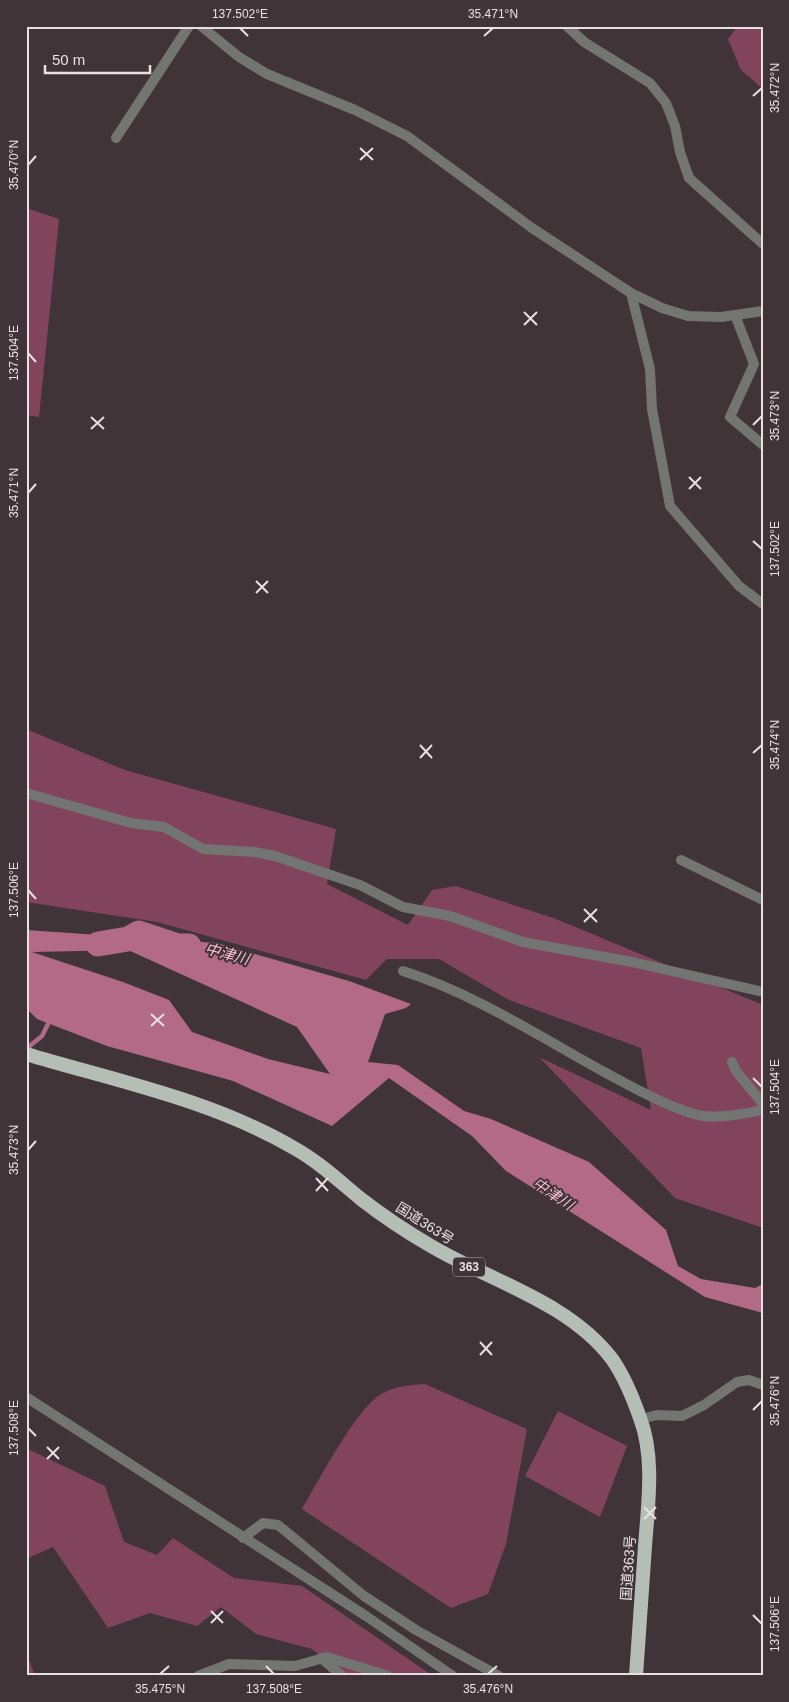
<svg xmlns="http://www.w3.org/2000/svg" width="789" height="1702" viewBox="0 0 789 1702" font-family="Arial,'Noto Sans JP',sans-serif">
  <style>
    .green { fill: #81445c }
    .water { fill: #b26a85; fill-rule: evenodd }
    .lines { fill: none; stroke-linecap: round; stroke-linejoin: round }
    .stream { stroke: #b26a85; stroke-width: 4.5 }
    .river { stroke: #b26a85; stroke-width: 25 }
    .minor { stroke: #727571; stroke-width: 10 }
    .trunk { stroke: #b5beb4; stroke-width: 14 }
    .ticks { fill: none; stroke: #e8e0e2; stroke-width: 2 }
    .labels { text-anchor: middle; stroke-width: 4; stroke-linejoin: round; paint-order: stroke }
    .shield { fill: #403438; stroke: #b6acaf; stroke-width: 1 }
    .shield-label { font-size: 12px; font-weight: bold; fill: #e8e0e2 }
    .street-label { font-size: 14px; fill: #e8e0e2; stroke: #403438 }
    .water-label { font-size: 15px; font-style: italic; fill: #febfd5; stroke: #403438 }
    .neatline { fill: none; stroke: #e8e0e2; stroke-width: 2 }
    .ticks-label { font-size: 12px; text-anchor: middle; fill: #e8e0e2 }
  </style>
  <rect width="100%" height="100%" fill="#403438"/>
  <g class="green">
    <polygon points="738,26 763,26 763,89 741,70 728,39"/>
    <polygon points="26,208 59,219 39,417 26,415"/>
    <polygon points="26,729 125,770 336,829 327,884 408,925 432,890 456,886 556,919 763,1005 763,1228 675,1198 539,1057 651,1110 641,1048 509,1000 439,959 387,959 366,980 157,922 26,902"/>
    <path d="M 425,1384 L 527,1429 L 506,1544 L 488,1594 L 451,1608 L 302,1509 C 318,1482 358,1405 383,1393 C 396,1386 411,1385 425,1384 Z"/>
    <polygon points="558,1411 627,1446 600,1517 525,1476"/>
    <polygon points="26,1448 105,1486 124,1542 157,1555 173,1538 234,1578 302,1586 433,1676 347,1676 312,1649 256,1634 221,1607 197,1626 150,1613 108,1628 53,1547 26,1559"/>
    <polygon points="26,1652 35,1676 26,1676"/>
  </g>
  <path class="water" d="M 26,930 L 216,943 L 349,981 L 411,1004 L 406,1008 L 385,1014 L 368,1062 L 398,1065 L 464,1111 L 491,1119 L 589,1162 L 666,1230 L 678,1266 L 701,1279 L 755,1288 L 763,1284 L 763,1313 L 705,1297 L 506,1171 L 472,1136 L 389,1078 L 332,1126 L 233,1081 L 107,1046 L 37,1019 L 26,1008 ZM 128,950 L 297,1027 L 330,1074 L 268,1059 L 192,1032 L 169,1000 L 123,982 L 32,952 Z"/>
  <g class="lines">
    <polyline class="stream" points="26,1049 42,1036 50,1020"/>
    <polyline class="river" points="98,944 128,939 139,933 178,946 189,946"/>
    <g class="minor">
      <polyline points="201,26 239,57 267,74 355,110 407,136 532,228 631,293 662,308 688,316 721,317 763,311"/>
      <polyline points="567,26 584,42 650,83 666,103 675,126 680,152 689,178 763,244"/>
      <polyline points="116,138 189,26"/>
      <polyline points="631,293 650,369 652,409 670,506 739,586 763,604"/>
      <polyline points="735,315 754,364 730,417 763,445"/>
      <polyline points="26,793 131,823 164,827 203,849 254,852 275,856 360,885 403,907 450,916 523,942 632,962 763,992"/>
      <polyline points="681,860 763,900"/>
      <path d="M 403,971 C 475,994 540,1037 606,1073 C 630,1086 677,1112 703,1116 C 723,1118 742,1114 763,1110"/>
      <polyline points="732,1062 736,1071 763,1104"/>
      <polyline points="26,1397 366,1616 453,1676"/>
      <polyline points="641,1419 657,1415 682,1416 704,1405 737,1382 749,1380 763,1385"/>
      <polyline points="243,1538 263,1523 278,1525 364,1596 416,1630 499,1676"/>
      <polyline points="321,1658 342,1676"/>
      <polyline points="198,1676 229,1664 295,1666 327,1657 388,1676"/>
    </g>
    <path class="trunk" d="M 26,1054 C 116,1081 212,1100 294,1148 C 319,1162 339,1181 361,1199 C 384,1217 407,1232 431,1246 C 490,1281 569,1302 612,1359 C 624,1376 633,1398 640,1418 C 655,1457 648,1505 645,1546 C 642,1589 639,1633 636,1676"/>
  </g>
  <path class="ticks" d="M 240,28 L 248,36M 484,36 L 493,28M 753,96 L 762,88M 360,148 L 373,160M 360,160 L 373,148M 28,165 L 36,156M 524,312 L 537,325M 524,325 L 537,312M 28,353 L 36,362M 91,417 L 104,429M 753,425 L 762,416M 91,429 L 104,417M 689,477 L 701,489M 689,489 L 701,477M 28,493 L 36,484M 753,541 L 762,549M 256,581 L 268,593M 256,593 L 268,581M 420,745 L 432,758M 753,753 L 762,745M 420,758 L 432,745M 28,890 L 36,899M 584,909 L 597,922M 584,922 L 597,909M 151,1014 L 164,1026M 151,1026 L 164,1014M 753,1078 L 762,1087M 28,1150 L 36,1141M 316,1178 L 328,1191M 316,1191 L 328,1178M 480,1342 L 492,1355M 480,1355 L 492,1342M 753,1410 L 762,1401M 28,1428 L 36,1436M 47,1447 L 59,1459M 47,1459 L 59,1447M 644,1507 L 656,1519M 644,1519 L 656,1507M 211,1611 L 223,1623M 753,1615 L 762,1624M 211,1623 L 223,1611M 266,1666 L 274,1674M 160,1674 L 169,1666M 488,1674 L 497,1666"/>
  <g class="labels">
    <rect class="shield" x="453" y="1257.5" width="32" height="19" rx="4"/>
    <g class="shield-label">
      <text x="469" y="1271">363</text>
    </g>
    <g class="street-label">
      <text transform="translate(425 1223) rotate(32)" y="5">国道363号</text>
      <text transform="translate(628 1568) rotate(-86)" y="5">国道363号</text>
    </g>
    <g class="water-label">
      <text transform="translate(227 954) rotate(15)" y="5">中津川</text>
      <text transform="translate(553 1194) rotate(34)" y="5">中津川</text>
    </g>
  </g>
  <rect width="789" height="1702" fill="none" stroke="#403438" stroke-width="55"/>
  <path d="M45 65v8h105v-8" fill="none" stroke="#e8e0e2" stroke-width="2.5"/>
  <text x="52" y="65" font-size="15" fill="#e8e0e2" stroke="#403438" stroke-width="4" paint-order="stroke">50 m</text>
  <rect x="28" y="28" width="734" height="1646" class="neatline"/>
  <g class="ticks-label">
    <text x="240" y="18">137.502°E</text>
    <text x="493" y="18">35.471°N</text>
    <text transform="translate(775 88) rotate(-90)" y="4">35.472°N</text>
    <text transform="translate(14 165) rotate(-90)" y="4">35.470°N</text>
    <text transform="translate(14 353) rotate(-90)" y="4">137.504°E</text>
    <text transform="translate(775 416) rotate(-90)" y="4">35.473°N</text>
    <text transform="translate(14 493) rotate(-90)" y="4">35.471°N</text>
    <text transform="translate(775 549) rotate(-90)" y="4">137.502°E</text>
    <text transform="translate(775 745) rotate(-90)" y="4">35.474°N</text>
    <text transform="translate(14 890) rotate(-90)" y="4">137.506°E</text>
    <text transform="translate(775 1087) rotate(-90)" y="4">137.504°E</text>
    <text transform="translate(14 1150) rotate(-90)" y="4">35.473°N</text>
    <text transform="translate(775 1401) rotate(-90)" y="4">35.476°N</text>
    <text transform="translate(14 1428) rotate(-90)" y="4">137.508°E</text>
    <text transform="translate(775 1624) rotate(-90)" y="4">137.506°E</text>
    <text x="160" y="1693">35.475°N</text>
    <text x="274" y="1693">137.508°E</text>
    <text x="488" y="1693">35.476°N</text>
  </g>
</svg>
